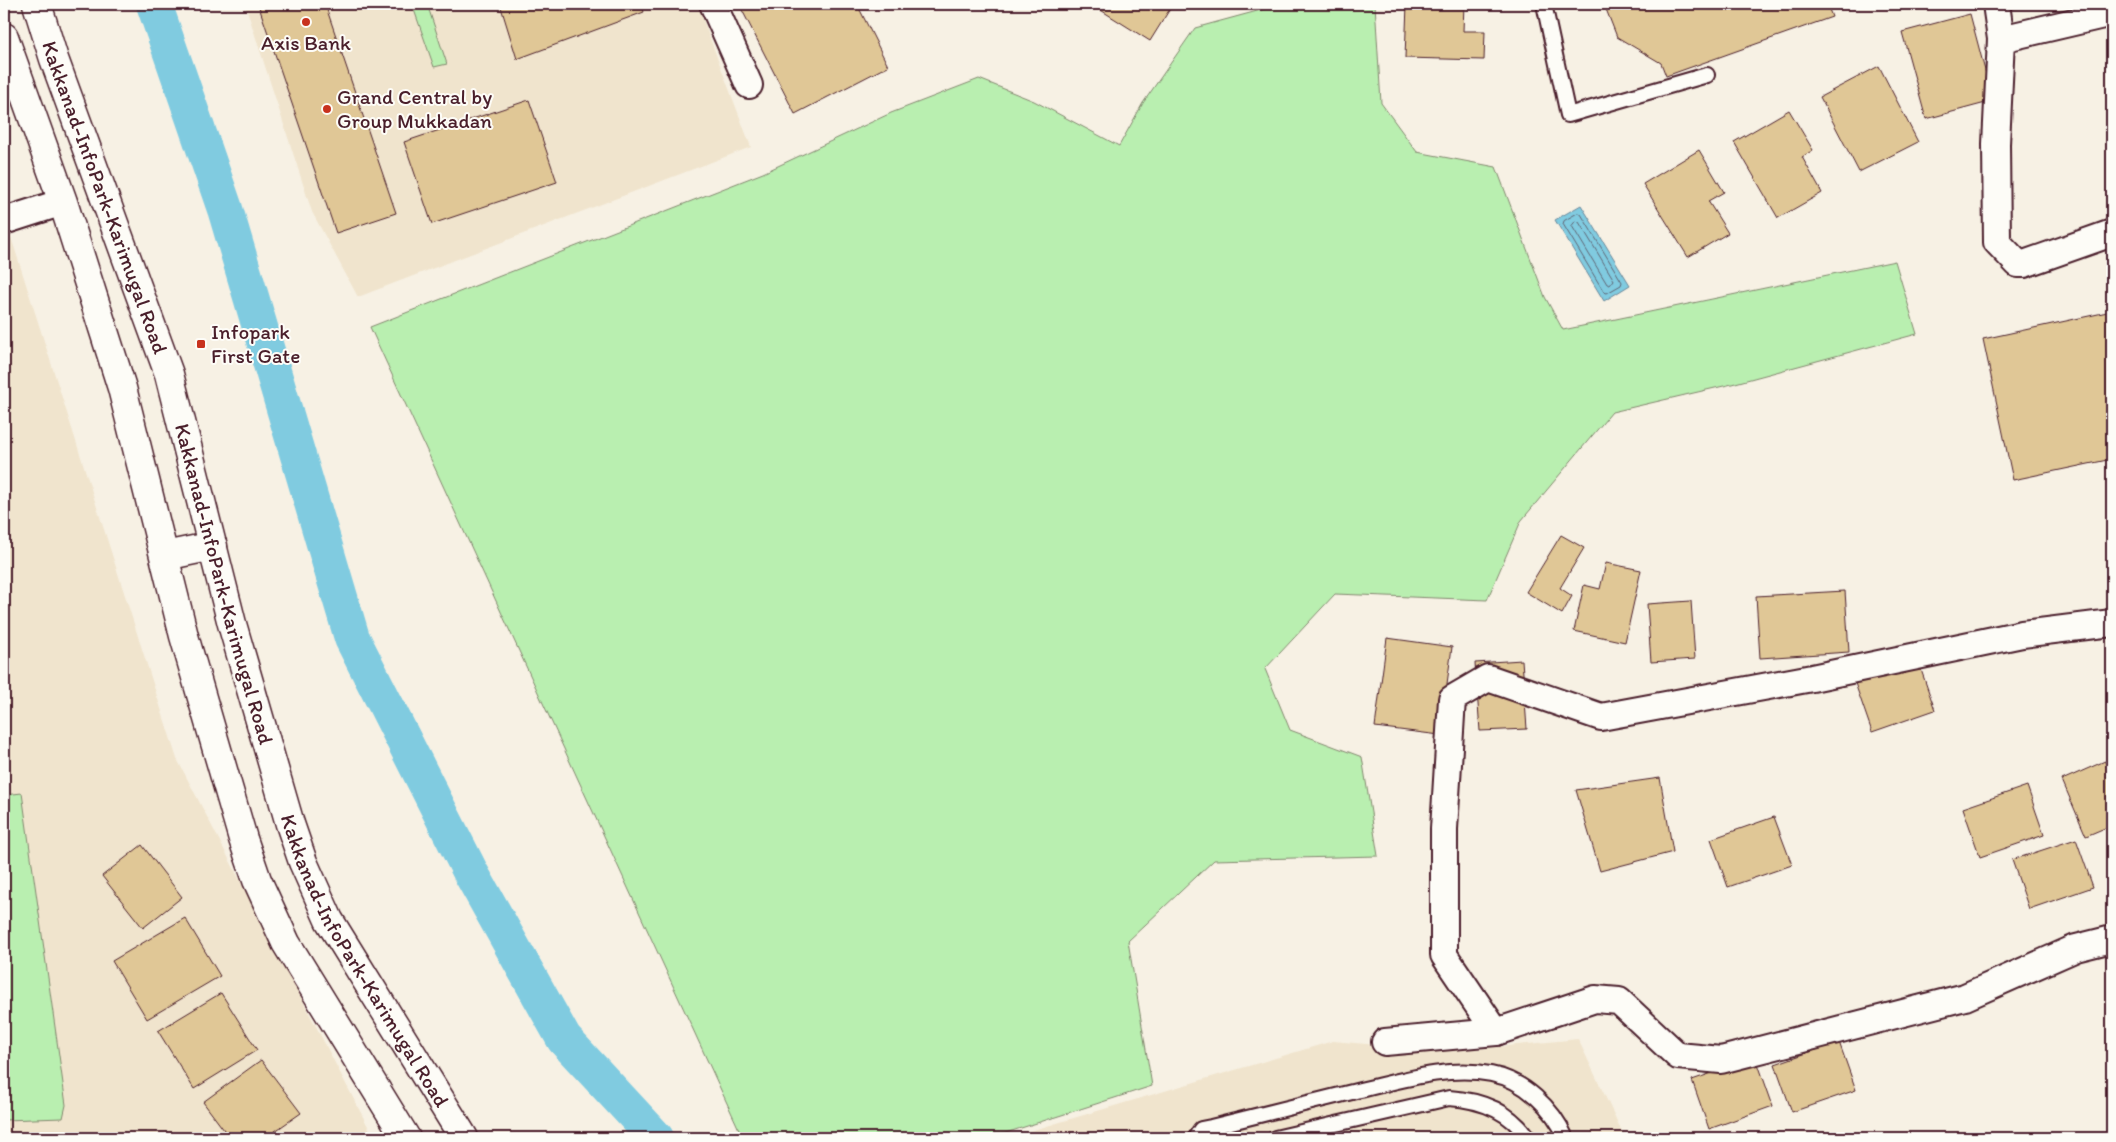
<svg xmlns="http://www.w3.org/2000/svg" width="2116" height="1142" viewBox="0 0 2116 1142" font-family="Itim,sans-serif">
  <style>
    .built { fill: #f0e4cd }
    .green { fill: #b9efb0; stroke: #82876e }
    .water { fill: #80cbe0; stroke: #6a8698 }
    .lines { fill: none; stroke-linecap: round; stroke-linejoin: round }
    .shore { stroke: #606473; stroke-width: 1 }
    .canal { stroke: #80cbe0; stroke-width: 36 }
    .building { fill: #e0c796; stroke: #4a1f2b }
    .lane-casing { stroke: #4a1f2b; stroke-width: 18 }
    .street-casing { stroke: #4a1f2b; stroke-width: 30 }
    .secondary-casing { stroke: #4a1f2b; stroke-width: 31 }
    .lane { stroke: #fdfcf7; stroke-width: 14 }
    .street { stroke: #fdfcf7; stroke-width: 26 }
    .secondary { stroke: #fdfcf7; stroke-width: 28 }
    .poi-dot { fill: #c8321e; stroke: #fdfcf7; stroke-width: 2 }
    .labels { text-anchor: middle; stroke-width: 4; stroke-linejoin: round; paint-order: stroke }
    .poi-label { font-size: 21px; fill: #4a1f2b; stroke: #fdfcf7; text-anchor: start }
    .street-label { font-size: 21px; fill: #4a1f2b; stroke: #fdfcf7 }
  </style>
  <rect width="100%" height="100%" fill="#f7f1e4"/>
  <filter id="ink" filterUnits="userSpaceOnUse"><feTurbulence type="fractalNoise" baseFrequency=".02" numOctaves="2"/><feDisplacementMap in="SourceGraphic" scale="10" xChannelSelector="R" yChannelSelector="G"/><feConvolveMatrix kernelMatrix="1 2 1 2 8 2 1 2 1" color-interpolation-filters="sRGB"/></filter>
  <g filter="url(#ink)">
    <g class="built">
      <polygon points="245,4 697,4 751,147 358,297 312,212"/>
      <polygon points="4,215 177,759 374,1138 4,1138"/>
      <polygon points="1578,1039 1625,1138 1007,1138 1333,1041 1422,1049 1453,1046 1477,1049"/>
    </g>
    <g class="green">
      <polygon points="412,4 427,4 447,64 434,67"/>
      <polygon points="1283,4 1375,4 1381,103 1417,152 1496,167 1545,297 1563,330 1895,261 1917,334 1728,385 1612,412 1521,521 1487,600 1335,594 1265,669 1290,730 1362,757 1378,856 1214,860 1128,941 1152,1086 990,1138 743,1138 370,327 763,173 891,113 979,79 1034,101 1119,146 1143,103 1195,28"/>
      <polygon points="22,793 66,1105 63,1118 4,1120 4,795"/>
    </g>
    <polygon class="water" points="1581,205 1630,285 1604,301 1555,220"/>
    <g class="lines">
      <g class="shore">
        <polygon points="1578,213 1581,214 1622,282 1621,285 1607,293 1604,292 1563,224 1564,221"/>
        <polygon points="1576,221 1579,222 1614,280 1610,285 1607,284 1572,226"/>
      </g>
      <polyline class="canal" points="154,4 225,209 352,638 471,873 564,1039 656,1138"/>
    </g>
    <g class="building">
      <polygon points="258,4 325,4 396,213 336,233"/>
      <polygon points="500,4 641,4 644,12 517,59"/>
      <polygon points="739,4 857,4 888,66 795,114"/>
      <polygon points="1102,4 1173,4 1150,41 1099,9"/>
      <polygon points="1407,4 1464,4 1463,31 1485,31 1484,60 1405,58"/>
      <polygon points="1604,4 1827,4 1832,17 1666,76 1661,63 1617,37"/>
      <polygon points="2008,4 2048,4 2009,9"/>
      <polygon points="1970,14 1993,101 1926,119 1902,32"/>
      <polygon points="1879,66 1918,142 1859,172 1820,97"/>
      <polygon points="529,100 557,182 432,224 404,142"/>
      <polygon points="1789,110 1813,150 1802,157 1822,193 1778,218 1734,142"/>
      <polygon points="1699,150 1724,192 1708,201 1728,233 1688,257 1643,184"/>
      <polygon points="2112,311 2112,459 2013,480 1983,339"/>
      <polygon points="1561,535 1584,548 1560,588 1572,596 1562,614 1526,592"/>
      <polygon points="1606,563 1641,570 1625,642 1574,631 1584,585 1600,589"/>
      <polygon points="1845,591 1849,652 1760,658 1756,596"/>
      <polygon points="1691,601 1695,659 1651,662 1647,604"/>
      <polygon points="1387,638 1452,647 1440,735 1375,727"/>
      <polygon points="1522,660 1527,729 1480,731 1475,663"/>
      <polygon points="1918,661 1935,710 1872,732 1855,683"/>
      <polygon points="2105,761 2112,778 2112,825 2086,836 2062,780"/>
      <polygon points="1660,778 1673,852 1600,871 1576,790"/>
      <polygon points="2027,786 2044,835 1980,857 1963,808"/>
      <polygon points="1774,817 1792,865 1728,887 1711,839"/>
      <polygon points="2076,839 2093,887 2029,909 2012,860"/>
      <polygon points="142,845 182,897 143,928 102,876"/>
      <polygon points="185,918 220,976 147,1019 112,961"/>
      <polygon points="221,993 257,1050 194,1089 158,1031"/>
      <polygon points="1839,1042 1856,1090 1792,1112 1775,1064"/>
      <polygon points="1756,1058 1773,1106 1709,1129 1692,1080"/>
      <polygon points="261,1060 301,1113 265,1138 230,1138 203,1102"/>
    </g>
    <g class="lines">
      <defs>
        <g id="lane">
          <polyline points="1544,4 1568,115 1707,75"/>
          <path d="M 1195,1138 L 1201,1129 L 1211,1127 C 1258,1115 1305,1104 1352,1092 C 1397,1082 1445,1065 1491,1074 C 1524,1080 1553,1108 1566,1138"/>
          <path d="M 1275,1138 L 1449,1098 C 1480,1100 1510,1111 1528,1138"/>
        </g>
        <g id="street">
          <polyline points="713,4 749,85"/>
          <polyline points="1996,4 2001,39 1996,144 1997,242 2018,264 2024,264 2112,233"/>
          <polyline points="2001,39 2112,13"/>
          <polyline points="4,221 63,202"/>
          <polyline points="1496,1032 1444,955 1444,829 1452,699 1488,678 1601,717 1812,678 2022,634 2112,623"/>
          <polyline points="1385,1042 1496,1032 1595,999 1619,1001 1678,1056 1721,1060 1965,997 2076,948 2112,939"/>
        </g>
        <g id="secondary">
          <path id="s1" d="M 37,4 L 54,59 L 169,374 L 232,624 L 290,824 L 303,862 L 329,920 L 464,1138"/>
          <polyline points="4,37 63,202 122,388 184,636 243,839 257,880 286,943 406,1138"/>
          <polyline points="165,556 213,546"/>
        </g>
      </defs>
      <use href="#lane" class="lane-casing"/>
      <use href="#street" class="street-casing"/>
      <use href="#secondary" class="secondary-casing"/>
      <use href="#lane" class="lane"/>
      <use href="#street" class="street"/>
      <use href="#secondary" class="secondary"/>
    </g>
  </g>
  <g class="poi-dot">
    <circle cx="306" cy="22" r="5"/>
    <circle cx="327" cy="109" r="5"/>
    <rect x="196" y="339" width="10" height="10" rx="2.5"/>
  </g>
  <g class="labels">
    <g class="poi-label">
      <text x="306" y="50" text-anchor="middle">Axis Bank</text>
      <text x="337" y="104">Grand Central by<tspan x="337" dy="24">Group Mukkadan</tspan></text>
      <text x="211" y="339">Infopark<tspan x="211" dy="24">First Gate</tspan></text>
    </g>
    <g class="street-label">
      <text dy="7" stroke="none"><textPath href="#s1" startOffset="205">Kakkanad-InfoPark-Karimugal Road</textPath></text>
      <text dy="7" stroke="none"><textPath href="#s1" startOffset="610">Kakkanad-InfoPark-Karimugal Road</textPath></text>
      <text dy="7" stroke="none"><textPath href="#s1" startOffset="1015">Kakkanad-InfoPark-Karimugal Road</textPath></text>
    </g>
  </g>
  <rect width="2116" height="1142" fill="none" stroke="#fdfcf7" stroke-width="20"/>
  <rect x="10" y="10" width="2096" height="1122" fill="none" stroke="#4a1f2b" stroke-width="2" filter="url(#ink)"/>
</svg>
